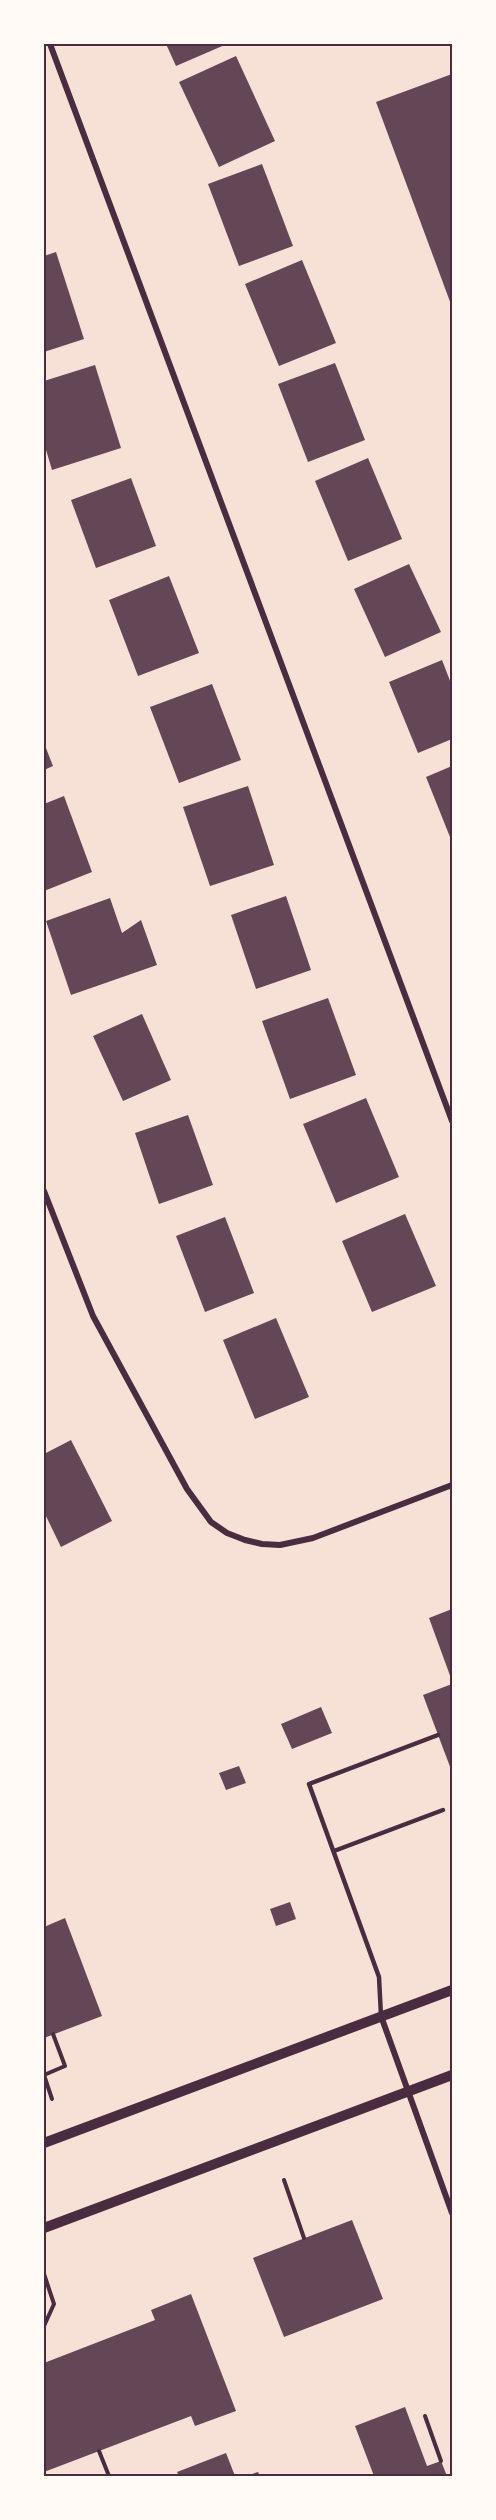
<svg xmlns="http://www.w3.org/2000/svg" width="496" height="2520" viewBox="0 0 496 2520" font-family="'Public Sans',sans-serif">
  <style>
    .building { fill: #644757 }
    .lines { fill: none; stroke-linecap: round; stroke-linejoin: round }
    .path { stroke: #4a2c40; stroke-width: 4 }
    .service { stroke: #4a2c40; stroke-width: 4.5 }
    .minor { stroke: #4a2c40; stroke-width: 6 }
    .tertiary { stroke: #4a2c40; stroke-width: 10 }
    .neatline { fill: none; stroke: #4a2c40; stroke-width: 2 }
  </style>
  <rect width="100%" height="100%" fill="#f7e1d7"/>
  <g class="building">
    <polygon points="166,44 227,44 176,66"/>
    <polygon points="236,56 275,141 219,167 179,82"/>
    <polygon points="452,74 452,307 376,102"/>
    <polygon points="262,164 293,246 239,266 208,184"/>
    <polygon points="56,252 84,339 44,352 44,256"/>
    <polygon points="302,260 336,343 279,366 245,284"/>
    <polygon points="335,363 365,440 308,462 278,384"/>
    <polygon points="95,365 121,448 52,470 44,443 44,381"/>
    <polygon points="368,458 402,539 348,561 315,481"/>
    <polygon points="131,478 156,546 96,568 71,500"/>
    <polygon points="409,564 441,632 385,657 354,589"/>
    <polygon points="169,576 199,653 138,676 109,600"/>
    <polygon points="442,660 452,686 452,739 418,753 389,682"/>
    <polygon points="212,684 241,760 179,783 150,707"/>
    <polygon points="44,743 53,766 44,770"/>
    <polygon points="452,766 452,842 426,777"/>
    <polygon points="248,786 274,865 210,886 183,807"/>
    <polygon points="64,796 92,872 44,891 44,804"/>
    <polygon points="286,896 311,970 256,989 231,915"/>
    <polygon points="110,898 122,933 141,920 157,965 71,995 46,921"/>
    <polygon points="328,998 356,1075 290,1099 262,1021"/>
    <polygon points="142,1014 171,1080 123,1101 93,1036"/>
    <polygon points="366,1098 399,1177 336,1203 303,1124"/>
    <polygon points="188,1115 213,1185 159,1204 135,1133"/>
    <polygon points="405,1214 436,1286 372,1312 342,1241"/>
    <polygon points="225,1217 254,1293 205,1312 176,1236"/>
    <polygon points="276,1318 309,1397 255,1419 223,1340"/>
    <polygon points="71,1440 112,1521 61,1547 44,1512 44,1454"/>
    <polygon points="452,1609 452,1681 429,1618"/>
    <polygon points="452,1684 452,1772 423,1695"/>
    <polygon points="321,1707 332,1733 292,1749 281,1724"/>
    <polygon points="239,1766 246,1783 226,1790 219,1773"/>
    <polygon points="290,1902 296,1919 276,1926 270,1909"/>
    <polygon points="65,1918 102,2016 44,2038 44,1927"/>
    <polygon points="352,2220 383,2299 284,2337 253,2258"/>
    <polygon points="191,2294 236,2411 195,2426 191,2416 44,2472 44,2363 155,2320 151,2310"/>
    <polygon points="405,2407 427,2466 441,2461 447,2476 374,2476 355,2426"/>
    <polygon points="226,2453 235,2476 179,2476 177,2472"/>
    <polygon points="258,2472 260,2476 246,2476"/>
  </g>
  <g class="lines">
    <g class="path">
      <polyline points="44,2075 65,2066 53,2034"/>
      <polyline points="44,2075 52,2099"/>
      <polyline points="284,2180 304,2238"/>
      <polyline points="44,2274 54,2304 44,2326"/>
      <polyline points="425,2416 441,2461"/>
      <polyline points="99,2451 109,2476"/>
    </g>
    <g class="service">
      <polyline points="334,1851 443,1810"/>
      <polyline points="381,2016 379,1977 309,1784 438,1735"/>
    </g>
    <g class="minor">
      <polyline points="50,44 452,1121"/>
      <polyline points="44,1191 93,1316 187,1489 211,1522 227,1533 245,1540 262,1544 280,1545 313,1538 452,1485"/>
      <polyline points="381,2016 452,2213"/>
    </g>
    <g class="tertiary">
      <polyline points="44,2143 452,1990"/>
      <polyline points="44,2228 452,2075"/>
    </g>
  </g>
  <rect width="496" height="2520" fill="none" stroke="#fffaf5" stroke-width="90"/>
  <rect x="45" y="45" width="406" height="2430" class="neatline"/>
</svg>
